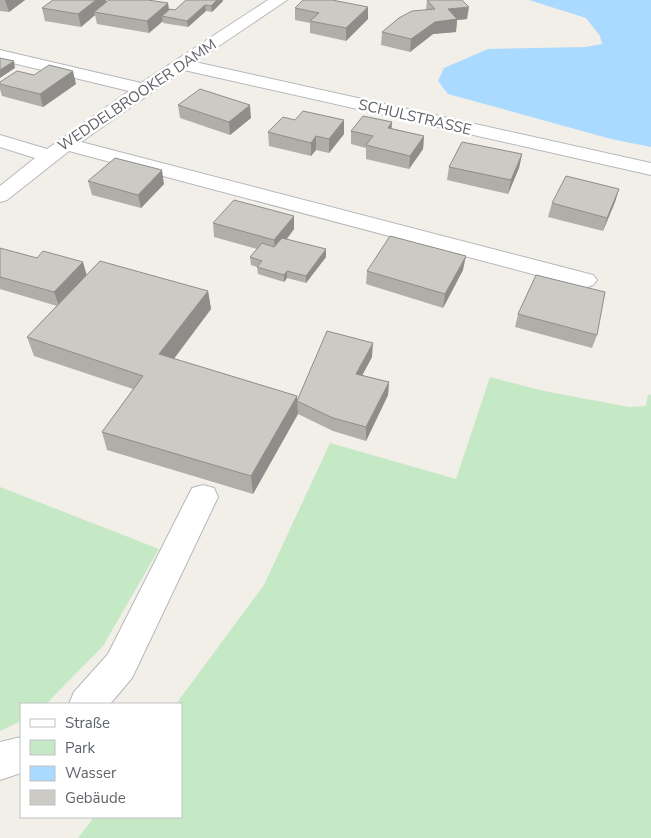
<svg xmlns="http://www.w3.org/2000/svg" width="651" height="838" viewBox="0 0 651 838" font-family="'Nunito Sans',sans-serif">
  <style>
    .green { fill: #c5e8c5 }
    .water { fill: #aadaff }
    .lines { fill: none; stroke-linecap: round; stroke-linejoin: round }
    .minor-casing { stroke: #b5b8bc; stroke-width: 2 }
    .minor { fill: #fff; fill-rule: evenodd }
    .wall { fill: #afaea9 }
    .shaded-wall { fill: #8f8d8a }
    .building { fill: #cccac5; stroke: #8f8d8a }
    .labels { text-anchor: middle; stroke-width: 5; stroke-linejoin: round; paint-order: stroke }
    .far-street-label { font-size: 15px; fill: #5f6368; stroke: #fff }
  </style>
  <rect width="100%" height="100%" fill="#f1efe8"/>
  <g class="green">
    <polygon points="490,377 544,391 629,407 646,406 648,394 651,395 651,838 78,838 94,817 181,817 181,704 176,704 264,585 330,443 456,479"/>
    <polygon points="0,487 159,549 103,646 46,704 21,704 21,721 0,731"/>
  </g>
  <polygon class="water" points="529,0 651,0 651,147 611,139 448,94 438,81 444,68 488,49 586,47 602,44 600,36 586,18"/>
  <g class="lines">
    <defs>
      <g id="minor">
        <polygon points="268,0 287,0 195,62 651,163 651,175 184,70 81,142 593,275 597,280 593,285 585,288 69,151 7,200 0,202 0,186 35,158 0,147 0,135 47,149 129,91 0,60 0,50 141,83"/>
        <polygon points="203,485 214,488 218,497 132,678 110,704 69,704 74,692 108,654 192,488"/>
        <polygon points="21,737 21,773 0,780 0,742"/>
      </g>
    </defs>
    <use href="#minor" class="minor-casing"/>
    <use href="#minor" class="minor"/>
  </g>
  <g class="wall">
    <polygon points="0,0 25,0 9,12 0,11"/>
    <polygon points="53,0 106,0 107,2 169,10 175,10 223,1 212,12 206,11 188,27 163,23 163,21 149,33 97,24 95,15 81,27 45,21 42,8"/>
    <polygon points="427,0 467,19 457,20 456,32 433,34 410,52 381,45 382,32 426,10"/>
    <polygon points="295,8 368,19 346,41 310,33 310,23 295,20"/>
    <polygon points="34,75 76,84 43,107 2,96 0,89 0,82"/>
    <polygon points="178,105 251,118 230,135 180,118"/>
    <polygon points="295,120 344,120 344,134 329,153 316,150 311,156 269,146 268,132"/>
    <polygon points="392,122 391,128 424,136 423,149 409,169 366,159 366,148 351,144 351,131"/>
    <polygon points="522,154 519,168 508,194 447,180 449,167"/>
    <polygon points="88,181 164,184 141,208 92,195"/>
    <polygon points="619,189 615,202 603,231 548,217 552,203"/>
    <polygon points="213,223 294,229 287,239 326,257 306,283 287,278 284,282 258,274 257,267 251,265 250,257 257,249 214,237"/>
    <polygon points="0,248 86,275 208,291 211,309 174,359 297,396 298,414 253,494 107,450 102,432 133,389 34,356 27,337 57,306 0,289"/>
    <polygon points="463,270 443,308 366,284 367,271"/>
    <polygon points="518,314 597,335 592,348 515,327"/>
    <polygon points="372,357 362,375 389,382 388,395 366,441 333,431 298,414 297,401"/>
  </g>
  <g class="shaded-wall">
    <polygon points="5,0 25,0 9,12"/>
    <polygon points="96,0 106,0 107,5 94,12 95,15 81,27 78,14"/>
    <polygon points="217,0 223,0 223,1 212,12 211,6"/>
    <polygon points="168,3 170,15 162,16 163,21 149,33 147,21"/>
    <polygon points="205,5 206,11 188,27 187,21"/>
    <polygon points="368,7 368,19 346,41 346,28"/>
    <polygon points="469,7 467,19 457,20 456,32 433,34 410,52 411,39 448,9"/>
    <polygon points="14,61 15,68 0,78 0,70"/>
    <polygon points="73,71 76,84 43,107 40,94"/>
    <polygon points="250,105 251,118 230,135 229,122"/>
    <polygon points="344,120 344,134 329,153 329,139"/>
    <polygon points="392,122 391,135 388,128"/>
    <polygon points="316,136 316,150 311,156 311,143"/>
    <polygon points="424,136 423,149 409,169 410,156"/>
    <polygon points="522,154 519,168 508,194 511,180"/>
    <polygon points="162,170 164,184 141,208 138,195"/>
    <polygon points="619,189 615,202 603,231 607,218"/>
    <polygon points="294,216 294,229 275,254 274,240"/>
    <polygon points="326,249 326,257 306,283 306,276"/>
    <polygon points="466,256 463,270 443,308 445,294"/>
    <polygon points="83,262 87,276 59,306 54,292"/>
    <polygon points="287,271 287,278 284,282 284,275"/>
    <polygon points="208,291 211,309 163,373 159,354"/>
    <polygon points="373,343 372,357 356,387 356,374"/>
    <polygon points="389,382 388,395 366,441 366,427"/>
    <polygon points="297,396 298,414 253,494 251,476"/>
  </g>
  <g class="building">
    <polygon points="53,0 96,0 78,14 42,8"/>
    <polygon points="109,0 148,0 168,3 147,21 94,12"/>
    <polygon points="186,0 217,0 211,6 205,5 187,21 162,16 170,9 175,10"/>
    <polygon points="303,0 332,0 368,7 346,28 310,21 319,13 295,8"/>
    <polygon points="427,0 462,0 469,7 448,9 457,19 435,22 411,39 382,32 399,18 412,11 435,9"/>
    <polygon points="0,58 14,61 0,70"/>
    <polygon points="49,65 73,71 40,94 0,84 0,82 17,71 34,75"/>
    <polygon points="200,89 250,105 229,122 178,105"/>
    <polygon points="303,111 344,120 329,139 316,136 311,143 268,132 283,117 295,120"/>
    <polygon points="363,116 392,122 388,128 424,136 410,156 366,145 373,136 351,131"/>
    <polygon points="462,142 522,154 511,180 449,167"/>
    <polygon points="115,158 162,170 138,195 88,181"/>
    <polygon points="566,176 619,189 607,218 552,203"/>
    <polygon points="234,200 294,216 274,240 213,223"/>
    <polygon points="390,236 466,256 445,294 367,271"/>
    <polygon points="282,238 326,249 306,276 287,271 284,275 257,267 262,261 250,257 262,243 274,247"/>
    <polygon points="0,248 37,258 43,251 83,262 54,292 0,277"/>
    <polygon points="100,261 208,291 159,354 297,396 251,476 102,432 143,376 27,337"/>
    <polygon points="536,275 605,292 597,335 518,314"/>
    <polygon points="327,331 373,343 356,374 389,382 366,427 333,418 297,401"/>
  </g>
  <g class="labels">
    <g class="far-street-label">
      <text transform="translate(137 95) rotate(-34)" y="5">WEDDELBROOKER DAMM</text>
      <text transform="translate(415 117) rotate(13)" y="5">SCHULSTRASSE</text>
    </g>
  </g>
  <rect x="20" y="703" width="162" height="115" fill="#ffffff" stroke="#bfc1c3"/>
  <rect x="30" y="719" width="25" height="8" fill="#ffffff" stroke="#bfc1c3"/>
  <text x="65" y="728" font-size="15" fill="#5f6368">Straße</text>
  <rect x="30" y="740" width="25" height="15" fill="#c5e8c5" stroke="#bfc1c3"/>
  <text x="65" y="753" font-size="15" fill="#5f6368">Park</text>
  <rect x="30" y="766" width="25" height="15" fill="#aadaff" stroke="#bfc1c3"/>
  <text x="65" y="778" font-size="15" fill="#5f6368">Wasser</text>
  <rect x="30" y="790" width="25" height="15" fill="#cccac5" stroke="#bfc1c3"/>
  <text x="65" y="803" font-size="15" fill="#5f6368">Gebäude</text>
</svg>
